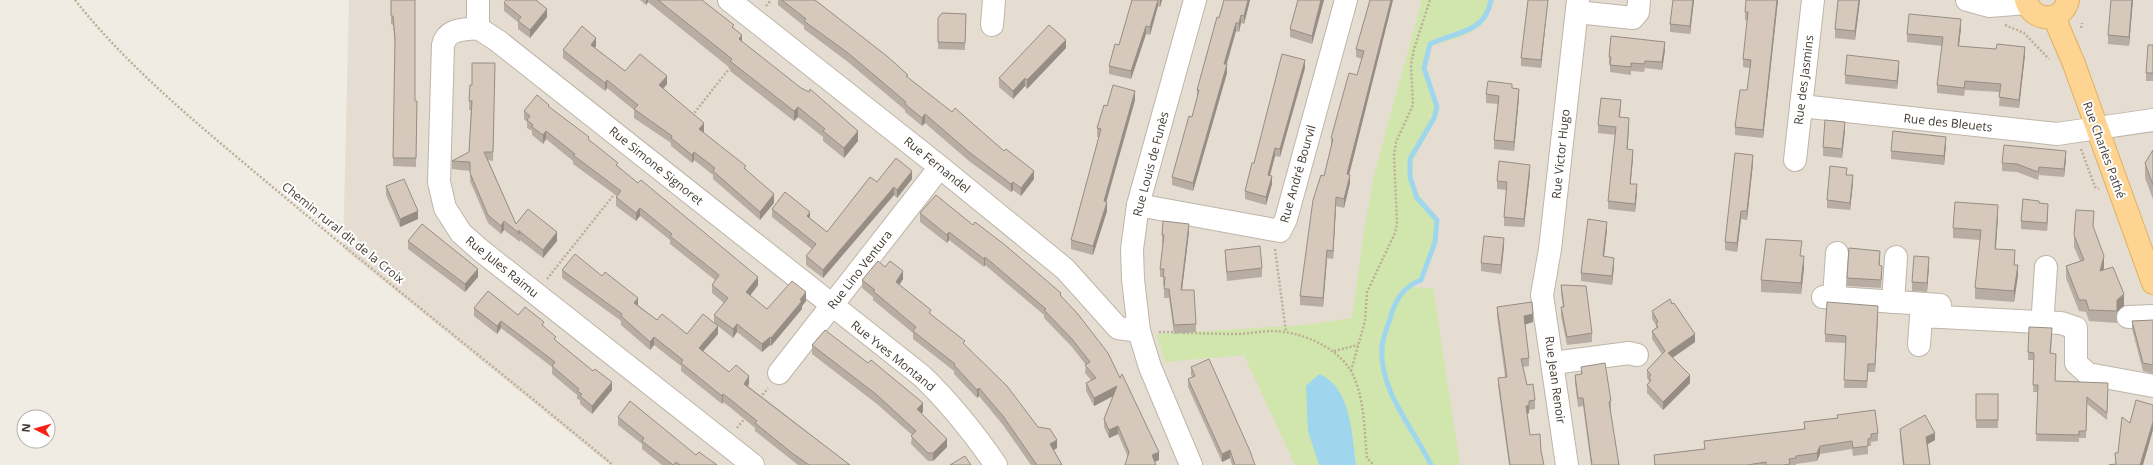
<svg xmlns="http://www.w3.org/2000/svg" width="2153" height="465" viewBox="0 0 2153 465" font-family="'Open Sans',sans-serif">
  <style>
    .residential { fill: #e5ddd1 }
    .green { fill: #d1e6ac }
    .water { fill: #9fd6ee }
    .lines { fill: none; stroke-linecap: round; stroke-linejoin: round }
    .stream { stroke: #9fd6ee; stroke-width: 5 }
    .minor-casing { stroke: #bfb5a9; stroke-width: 24 }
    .major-casing { stroke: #e1af61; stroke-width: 24 }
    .path { stroke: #bead97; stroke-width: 2.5; stroke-dasharray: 2 2; stroke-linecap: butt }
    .minor { stroke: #fff; stroke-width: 22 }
    .major { stroke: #fdd491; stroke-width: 22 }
    .wall { fill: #b8ada2 }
    .shaded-wall { fill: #968d84 }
    .building { fill: #d6c9bc; stroke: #968d84 }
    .labels { text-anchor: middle; stroke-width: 4; stroke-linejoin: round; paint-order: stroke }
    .street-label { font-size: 12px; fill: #433b33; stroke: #fff }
  </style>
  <rect width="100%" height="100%" fill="#f1ece3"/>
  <polygon class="residential" points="349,0 2153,0 2153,465 610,465 343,248"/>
  <path class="green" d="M 1422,0 L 1493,0 C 1488,34 1460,36 1432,46 L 1426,70 L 1439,107 L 1438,116 L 1413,160 L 1412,178 L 1420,197 L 1439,220 L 1435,245 L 1421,282 L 1410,287 L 1433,288 L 1460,465 L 1295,465 L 1244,355 L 1165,362 L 1156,334 L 1305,325 L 1352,318 L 1364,231 L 1374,175 Z"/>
  <path class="water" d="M 1319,374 C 1351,386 1352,435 1356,465 L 1319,465 L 1308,431 L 1306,386 Z"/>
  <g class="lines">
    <path class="stream" d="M 1431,465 C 1414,429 1379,391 1382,348 C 1382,339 1387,328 1390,319 C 1395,300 1403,287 1421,280 L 1435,242 L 1437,220 L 1417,198 L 1410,177 L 1410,159 L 1434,118 L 1437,107 L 1424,68 L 1430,44 C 1456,31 1485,34 1491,0"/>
    <defs>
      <g id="minor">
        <path d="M 478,0 L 478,28 C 464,30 447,28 443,45 L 439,182 L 445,208 L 461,233 L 479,249 L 753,465"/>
        <polyline points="729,0 940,167 1065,269 1118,328 1139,331"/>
        <polyline points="1967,0 1989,6 2027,3"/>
        <polyline points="1577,12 1633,18 1638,12 1639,0"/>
        <polyline points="992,25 994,0"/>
        <path d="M 478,28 L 498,41 L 922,376 C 950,403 974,433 996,465"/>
        <polyline points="1801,106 2057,134 2153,120"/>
        <polyline points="1795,160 1813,0"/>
        <polyline points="1138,205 1280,231 1286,219 1346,0"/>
        <polyline points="1823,297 1940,305"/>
        <polyline points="1834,298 1837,253"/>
        <polyline points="1893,302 1896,257"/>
        <polyline points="2043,312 2046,267"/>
        <polyline points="2128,317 2153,316"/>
        <polyline points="1919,345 1921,316 2061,323 2076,328 2076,363 2088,374 2153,386"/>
        <polyline points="1553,363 1629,353 1637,355"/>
        <polyline points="779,373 940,167"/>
        <polyline points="1191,465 1150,367 1139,331 1133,279 1132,249 1138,205 1195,0"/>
        <polyline points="1567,465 1542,295 1550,249 1578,0"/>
      </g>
      <g id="major">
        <path d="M 2026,0 C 2032,23 2063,23 2068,0"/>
        <polyline points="2054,17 2074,64 2153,283"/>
      </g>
    </defs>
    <use href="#minor" class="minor-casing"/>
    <use href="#major" class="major-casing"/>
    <g class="path">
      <path d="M 75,0 C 132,72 205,130 275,189 C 386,282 501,372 613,465"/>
      <polyline points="766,6 771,0"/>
      <polyline points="2005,25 2024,33 2049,59"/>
      <polyline points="2081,28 2082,23"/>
      <polyline points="692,116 732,65"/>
      <polyline points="2081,149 2095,187 2099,189"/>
      <polyline points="1275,249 1286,332"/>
      <polyline points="547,279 616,192"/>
      <polyline points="1159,332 1176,332"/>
      <path d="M 1183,333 C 1201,333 1218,334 1235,334 C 1248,334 1261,331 1274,331 C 1303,332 1340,348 1353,375 C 1365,401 1364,431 1367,458 L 1374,465"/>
      <polyline points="1334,351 1358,345"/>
      <polyline points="1351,371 1365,321 1367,292 1395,233 1397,224 1394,155 1396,142 1413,105 1411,65 1414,49 1430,0"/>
      <polyline points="760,398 768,388"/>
      <polyline points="737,428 746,417"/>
    </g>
    <use href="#minor" class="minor"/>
    <use href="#major" class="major"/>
  </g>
  <g class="wall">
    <polygon points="391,0 415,101 417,101 416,167 393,166 395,45 393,25 391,24"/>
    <polygon points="640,0 702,0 734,28 742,42 858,141 844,158 823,141 823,137 798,117 794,121 730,71 730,68 648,2 646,5"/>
    <polygon points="778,0 815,0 908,78 1034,179 1021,196 1013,190 1011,192 969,161 925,123 922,126 905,112 905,110 848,62 804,29 804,26 778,5"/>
    <polygon points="1132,0 1162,0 1160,7 1158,6 1150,35 1146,34 1131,79 1109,74 1109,66 1119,45"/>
    <polygon points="1224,0 1250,0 1244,24 1241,23 1239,32 1236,31 1227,64 1227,73 1193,191 1172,185 1172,177 1192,117 1197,98 1197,90"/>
    <polygon points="1298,0 1324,0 1312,44 1290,37 1290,29"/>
    <polygon points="1370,0 1393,0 1349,175 1350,183 1344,208 1336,206 1333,259 1327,258 1323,307 1300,305 1300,296 1324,176 1331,147 1331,138 1357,75 1362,59 1356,57 1356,49"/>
    <polygon points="1528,0 1548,0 1541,68 1521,66 1521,58"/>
    <polygon points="1673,0 1694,0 1690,34 1670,32 1670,24"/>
    <polygon points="1778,0 1763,138 1735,135 1735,127 1747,90 1750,68 1743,67 1743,59 1748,20 1745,20 1745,12"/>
    <polygon points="1838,0 1860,0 1855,40 1835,38 1835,29"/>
    <polygon points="2133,0 2129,46 2108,44 2108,35"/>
    <polygon points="504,3 547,17 530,38 518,29 518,22 504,11"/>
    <polygon points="966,14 965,50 938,49 938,18"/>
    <polygon points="1961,28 1959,46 2025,55 2019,108 1999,106 2000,92 1965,90 1964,96 1937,93 1937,85 1942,46 1907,42 1907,34"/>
    <polygon points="2153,45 2153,81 2146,81 2146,73"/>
    <polygon points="596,46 595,48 625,71 667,84 663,89 704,131 703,132 746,169 774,203 760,220 713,179 713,175 694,160 692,163 671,146 671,143 634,118 634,110 607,88 605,91 563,58 563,50"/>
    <polygon points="1066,48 1027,89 1025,86 1013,99 999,87 999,78"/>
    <polygon points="1665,50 1662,70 1645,68 1644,72 1631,71 1631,75 1610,72 1610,65 1609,64 1609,57"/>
    <polygon points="495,63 493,161 488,160 516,224 557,241 543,258 520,240 520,242 504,230 501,234 488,223 470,181 470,171 452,169 452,161 469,152 471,110 469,110 470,85 472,85"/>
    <polygon points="1305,68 1280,157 1275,156 1270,175 1272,184 1266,205 1245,199 1245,191 1254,163"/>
    <polygon points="1899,70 1897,89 1845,84 1845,75"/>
    <polygon points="1512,88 1519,97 1514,151 1494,149 1494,140 1498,104 1486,103 1486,94"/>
    <polygon points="1135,100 1106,202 1107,211 1093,255 1071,249 1071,240 1099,137 1097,137 1097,128 1107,106"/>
    <polygon points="549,107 589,140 618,167 758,285 750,296 767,309 806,301 802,306 802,309 771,346 770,345 762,352 737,332 733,338 718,326 718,334 703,351 729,372 749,384 748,386 850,465 798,465 755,431 755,428 731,408 723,402 722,404 681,371 681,366 654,345 650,350 621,325 621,321 562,278 562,270 638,305 657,320 687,334 714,323 714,315 724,303 712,293 712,285 715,280 670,244 670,240 640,216 636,221 616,206 616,197 617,196 573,164 573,161 546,139 543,144 532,135 532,131 527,128 527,122 524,119 524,111"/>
    <polygon points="1621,108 1620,117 1629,126 1627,149 1633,158 1630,184 1637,193 1635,212 1608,209 1608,201 1616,135 1598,133 1598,125"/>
    <polygon points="1845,130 1842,158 1823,156 1823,147"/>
    <polygon points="1946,145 1944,165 1891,159 1891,151"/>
    <polygon points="2153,150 2153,199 2145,178 2145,163"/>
    <polygon points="2066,159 2064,177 2039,175 2038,180 2017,172 2002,171 2002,163"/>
    <polygon points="1753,163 1747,220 1741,219 1737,252 1725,250 1725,242"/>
    <polygon points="1530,173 1524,227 1504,226 1504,217 1506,190 1497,189 1497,181"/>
    <polygon points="1847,175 1853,183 1850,210 1827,208 1827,200"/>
    <polygon points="912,179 897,198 894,195 823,278 806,265 806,256 812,249 772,217 772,209 810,218 827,232 877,182"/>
    <polygon points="386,186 418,219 400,227 386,195"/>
    <polygon points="2048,212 2047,231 2021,229 2021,221"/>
    <polygon points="920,213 1061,296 1159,460 1155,462 1128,457 1118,434 1109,438 1104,427 1104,419 1113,396 1094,406 1086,391 1086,383 1091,380 1085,373 1086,365 1072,347 1044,318 1044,315 985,265 984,267 949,240 947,243 920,222"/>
    <polygon points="1998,216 1996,249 2015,261 2014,265 2018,275 2014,302 1975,299 1975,288 1980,240 1953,238 1953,228"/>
    <polygon points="2093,228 2104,268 2103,270 2124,306 2117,311 2117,323 2089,321 2086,312 2079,311 2066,278 2066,266 2080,261 2074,247 2074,235"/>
    <polygon points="1607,230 1604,256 1614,266 1612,285 1581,281 1581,273"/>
    <polygon points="1189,232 1182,290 1196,324 1196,332 1174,334 1169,298 1164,298 1164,285 1163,285 1163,277 1160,277 1160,269 1163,243 1162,243 1162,235"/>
    <polygon points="408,241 478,277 465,292 408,249"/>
    <polygon points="1504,246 1501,274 1481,271 1481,263"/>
    <polygon points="1225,250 1262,268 1262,277 1227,281 1225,259"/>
    <polygon points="1801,256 1804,268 1801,294 1761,292 1761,280"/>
    <polygon points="1880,259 1880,265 1882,274 1881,288 1847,286 1847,278"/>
    <polygon points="1929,266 1927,292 1912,291 1912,282"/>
    <polygon points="885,267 903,279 899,285 931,315 965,345 1038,427 1057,448 1054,450 1062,465 1031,465 1003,425 979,396 977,398 954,374 954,371 913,339 913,333 873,300 873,297 862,288 862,280"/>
    <polygon points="1561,285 1592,333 1592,342 1567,345 1561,316 1561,307 1563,307 1561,293"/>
    <polygon points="1497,307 1533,322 1525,324 1529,358 1529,366 1523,367 1527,385 1535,400 1535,409 1529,410 1529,413 1527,414 1530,435 1541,451 1544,465 1509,465 1498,386 1498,378 1505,377 1497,316"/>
    <polygon points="474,308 518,315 544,327 556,341 612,390 592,414 580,404 580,400 577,399 577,395 552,374 552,367 501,328 497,334 474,316"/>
    <polygon points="1652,311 1695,342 1672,358 1690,383 1663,410 1647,393 1647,385 1649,382 1649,381 1647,378 1647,370 1662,354 1652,339 1652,331 1656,328 1656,325 1652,319"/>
    <polygon points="1878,313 1875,372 1868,372 1867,388 1844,388 1846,343 1825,342 1825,334"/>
    <polygon points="2153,320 2153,374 2143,371 2132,329 2132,321"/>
    <polygon points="2052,335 2051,353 2056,361 2055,381 2108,390 2107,420 2087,404 2086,438 2079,438 2079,442 2036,441 2038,392 2033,392 2034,360 2028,360 2028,352"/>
    <polygon points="812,345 923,412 921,413 947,447 933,461 928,461 911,444 912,435 877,404 812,354"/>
    <polygon points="1191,367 1255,465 1232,465 1230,458 1222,462 1188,387 1188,379 1192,377 1191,375"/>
    <polygon points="1581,367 1611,401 1611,410 1610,410 1619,465 1591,465 1583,406 1578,407 1575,383 1575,375 1581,374"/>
    <polygon points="1998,394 1998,428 1976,428 1976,420"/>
    <polygon points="1837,415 1878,433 1878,441 1871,442 1871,446 1868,446 1868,454 1853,456 1852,449 1820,454 1817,461 1796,464 1796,465 1654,465 1654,455 1704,449 1704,441 1804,429 1804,422 1837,418"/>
    <polygon points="618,417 696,455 717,465 662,465 642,449 642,444 618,425"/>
    <polygon points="1900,429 1935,440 1928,444 1930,465 1903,465 1900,437"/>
  </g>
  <g class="shaded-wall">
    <polygon points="646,0 648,0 648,2 646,5"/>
    <polygon points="1158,0 1158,6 1150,35 1150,27"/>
    <polygon points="1160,0 1162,0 1160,7"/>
    <polygon points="1248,0 1250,0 1244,24 1244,16"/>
    <polygon points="1321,0 1324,0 1312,44 1312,36"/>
    <polygon points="1391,0 1393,0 1347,183 1347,174"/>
    <polygon points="1548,0 1541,68 1541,60"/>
    <polygon points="1693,0 1694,0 1690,34 1690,26"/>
    <polygon points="1777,0 1778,0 1763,138 1763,130"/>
    <polygon points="1859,0 1860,0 1855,40 1855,31"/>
    <polygon points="2132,0 2133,0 2129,46 2129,37"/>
    <polygon points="547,9 547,17 530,38 530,30"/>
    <polygon points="1241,15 1241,23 1239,32 1239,23"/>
    <polygon points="1961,19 1961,28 1958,54 1958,46"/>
    <polygon points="1236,23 1236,31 1224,72 1224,64"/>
    <polygon points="1146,26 1146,34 1131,79 1131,71"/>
    <polygon points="742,35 742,45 739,39"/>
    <polygon points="596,38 596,46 591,53 591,45"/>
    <polygon points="1066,40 1066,48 1027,89 1027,80"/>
    <polygon points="1665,42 1665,50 1662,70 1662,62"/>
    <polygon points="2025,47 2025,55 2019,108 2019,100"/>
    <polygon points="1305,60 1305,68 1280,157 1280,149"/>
    <polygon points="1899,61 1899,70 1897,89 1897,81"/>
    <polygon points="1227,64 1227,73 1193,191 1193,183"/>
    <polygon points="667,76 667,84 659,94 659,85"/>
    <polygon points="1025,78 1025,86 1013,99 1013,91"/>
    <polygon points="607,80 607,88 605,91 605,83"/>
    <polygon points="1519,89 1519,97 1514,151 1514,142"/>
    <polygon points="1135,91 1135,100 1104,210 1104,201"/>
    <polygon points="798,107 798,117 794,121 794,111"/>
    <polygon points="925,114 925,123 922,126 922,118"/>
    <polygon points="1629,118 1629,126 1627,157 1627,149"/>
    <polygon points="1845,122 1845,130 1842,158 1842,149"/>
    <polygon points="704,123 704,131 699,137 699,129"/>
    <polygon points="546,131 546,139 543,144 543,135"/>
    <polygon points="858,131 858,141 844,158 844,148"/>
    <polygon points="1946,137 1946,145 1944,165 1944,156"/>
    <polygon points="1275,148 1275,156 1268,183 1268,175"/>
    <polygon points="1633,150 1633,158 1630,192 1630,184"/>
    <polygon points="2066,151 2066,159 2064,177 2064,169"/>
    <polygon points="694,152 694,160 692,163 692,155"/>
    <polygon points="1753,155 1753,163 1747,220 1747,211"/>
    <polygon points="1530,165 1530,173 1524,227 1524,219"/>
    <polygon points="912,171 912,179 897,198 897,190"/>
    <polygon points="1034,171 1034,179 1021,196 1021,188"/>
    <polygon points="1350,175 1350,183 1344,208 1344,199"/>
    <polygon points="1853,175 1853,183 1850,210 1850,203"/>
    <polygon points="1272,176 1272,184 1266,205 1266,197"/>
    <polygon points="1013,182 1013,190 1011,192 1011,184"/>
    <polygon points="1637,184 1637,193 1635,212 1635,204"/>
    <polygon points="894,187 894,195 823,278 823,270"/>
    <polygon points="774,194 774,203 760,220 760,212"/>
    <polygon points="1336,197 1336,206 1333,259 1333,251"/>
    <polygon points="1107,202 1107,211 1093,255 1093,246"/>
    <polygon points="2048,204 2048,212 2047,231 2047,223"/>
    <polygon points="1998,205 1998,216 1995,259 1995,249"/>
    <polygon points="640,208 640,216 636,221 636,213"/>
    <polygon points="418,211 418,219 400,227 400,219"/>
    <polygon points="1741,211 1741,219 1737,252 1737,243"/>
    <polygon points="810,212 810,220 807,216"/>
    <polygon points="504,221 504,230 501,234 501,226"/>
    <polygon points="1607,222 1607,230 1603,264 1603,256"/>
    <polygon points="1189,224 1189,232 1181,298 1181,290"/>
    <polygon points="557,232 557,241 543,258 543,250"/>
    <polygon points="949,232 949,240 947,243 947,235"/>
    <polygon points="1504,238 1504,246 1501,274 1501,265"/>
    <polygon points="1327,250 1327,258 1323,307 1323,298"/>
    <polygon points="1804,256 1804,268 1801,294 1801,283"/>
    <polygon points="2104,256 2104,268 2100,282 2100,271"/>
    <polygon points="985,257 985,265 984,267 984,259"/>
    <polygon points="1929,257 1929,266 1927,292 1927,283"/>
    <polygon points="1614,258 1614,266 1612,285 1612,276"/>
    <polygon points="2018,265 2018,275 2014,302 2014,291"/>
    <polygon points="478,269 478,277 465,292 465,284"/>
    <polygon points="903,271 903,279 896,290 896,282"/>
    <polygon points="758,277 758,285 746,301 746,292"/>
    <polygon points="806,292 806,301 802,306 802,309 771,346 771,338"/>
    <polygon points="2124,294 2124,306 2117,312 2117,300"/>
    <polygon points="638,298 638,306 634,303"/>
    <polygon points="1878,306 1878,313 1875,372 1875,364"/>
    <polygon points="1533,314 1533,322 1524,325 1524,316"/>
    <polygon points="501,321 501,328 497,334 497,326"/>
    <polygon points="737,324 737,332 733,338 733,329"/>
    <polygon points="718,326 718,334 699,356 699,348"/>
    <polygon points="1695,334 1695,342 1668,361 1668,353"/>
    <polygon points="654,337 654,345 650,350 650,342"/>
    <polygon points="770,337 770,345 762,352 762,344"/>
    <polygon points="1690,375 1690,383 1663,410 1663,402"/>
    <polygon points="749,376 749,384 744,392 744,384"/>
    <polygon points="612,382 612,390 592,414 592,406"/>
    <polygon points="1117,386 1117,394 1094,406 1094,398"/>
    <polygon points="979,388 979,396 977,398 977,390"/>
    <polygon points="723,394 723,402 722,404 722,396"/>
    <polygon points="923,403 923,412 917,417 917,409"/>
    <polygon points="1529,405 1529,413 1526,414 1526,406"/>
    <polygon points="2153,422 2153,430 2143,465 2140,465"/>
    <polygon points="1118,426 1118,434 1109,438 1109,430"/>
    <polygon points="1935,433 1935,440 1926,445 1926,437"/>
    <polygon points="947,439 947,447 933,461 933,453"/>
    <polygon points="1057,440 1057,448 1050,452 1050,444"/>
    <polygon points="1820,446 1820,454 1817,461 1817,453"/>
    <polygon points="1230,450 1230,458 1222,462 1222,454"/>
    <polygon points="1159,452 1159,460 1152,463 1152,455"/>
  </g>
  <g class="building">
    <polygon points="391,0 415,0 415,101 417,101 416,158 393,158 395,38 393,16 391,16"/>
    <polygon points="506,0 536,0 547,9 530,30 518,21 521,17 504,3"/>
    <polygon points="658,0 702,0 734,25 732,27 742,35 739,39 801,88 809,92 810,89 858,131 844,148 823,131 825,129 798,107 794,111 730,61 732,59"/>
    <polygon points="782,0 815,0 888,57 908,75 906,76 952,112 955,108 1004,151 1006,149 1034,171 1021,188 1013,182 1011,184 969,152 925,114 922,118 905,104 906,102 848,53 804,21 806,19"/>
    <polygon points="1132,0 1158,0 1150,27 1146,26 1131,71 1109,66 1115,44 1119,45"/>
    <polygon points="1224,0 1248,0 1244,16 1241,15 1239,23 1236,23 1224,64 1227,64 1193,183 1172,177 1189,116 1192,117 1199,90 1197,90 1217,17 1219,18"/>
    <polygon points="1298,0 1321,0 1312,36 1290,29"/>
    <polygon points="1370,0 1391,0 1347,174 1350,175 1344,199 1336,197 1333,251 1327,250 1323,298 1300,296 1313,200 1321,175 1324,176 1333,139 1331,138 1349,73 1357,75 1364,51 1356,49"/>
    <polygon points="1528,0 1548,0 1541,60 1521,58"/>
    <polygon points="1673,0 1693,0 1690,26 1670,24"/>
    <polygon points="1746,0 1777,0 1763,130 1735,127 1740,90 1747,90 1751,60 1743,59 1748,12 1745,12"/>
    <polygon points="1838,0 1859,0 1855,31 1835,29"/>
    <polygon points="2111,0 2132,0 2129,37 2108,35"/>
    <polygon points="942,13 966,14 965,43 938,42 938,18"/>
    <polygon points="1909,14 1961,19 1958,46 1996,49 1997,44 2025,47 2019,100 1999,97 2001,84 1965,81 1964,88 1937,85 1943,37 1907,34"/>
    <polygon points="1049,25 1066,40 1027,80 1025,78 1013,91 999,78"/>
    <polygon points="582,26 596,38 591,45 625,71 640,54 667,76 659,85 704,123 699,129 746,166 744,168 774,194 760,212 713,171 715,168 694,152 692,155 671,138 672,136 634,109 638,105 607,80 605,83 563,50"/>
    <polygon points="1611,36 1665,42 1662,62 1645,61 1644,64 1631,63 1631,67 1610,65 1611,57 1609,57"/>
    <polygon points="2148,45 2153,45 2153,73 2146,73"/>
    <polygon points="1282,54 1305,60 1280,149 1275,148 1268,175 1272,176 1266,197 1245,191 1252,163 1254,163"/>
    <polygon points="1847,55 1899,61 1897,81 1845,75"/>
    <polygon points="472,63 495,63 493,152 484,152 516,224 528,209 557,232 543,250 518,230 520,234 504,221 501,226 488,215 470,173 470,162 452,161 469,152 472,101 469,101 470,85 472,85"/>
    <polygon points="1488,81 1512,84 1512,88 1519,89 1514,142 1494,140 1499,96 1486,94"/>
    <polygon points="1113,85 1135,91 1104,201 1107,202 1093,246 1071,240 1101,129 1097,128 1104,105 1107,106"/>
    <polygon points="537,95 549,105 548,106 589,137 588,139 618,163 616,165 638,183 641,180 758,277 746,292 767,309 792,281 806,292 800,300 802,301 771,338 770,337 762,344 737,324 733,329 714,315 728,298 712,285 719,275 670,236 672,234 640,208 636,213 616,197 621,191 573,155 575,154 546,131 543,135 532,127 533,125 527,120 530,116 524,111"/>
    <polygon points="1601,98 1621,100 1619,117 1629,118 1627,149 1633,150 1630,184 1637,184 1635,204 1608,201 1616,127 1598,125"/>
    <polygon points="1825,120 1845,122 1842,149 1823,147"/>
    <polygon points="1893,131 1946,137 1944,156 1891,151"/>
    <polygon points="2004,145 2066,151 2064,169 2039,167 2038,172 2017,164 2002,163"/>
    <polygon points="2153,150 2153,185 2145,163"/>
    <polygon points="1735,153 1753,155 1747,211 1741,211 1737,243 1725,242"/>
    <polygon points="896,158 912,171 897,190 894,187 823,270 806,256 816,244 772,209 785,192 810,212 807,216 827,232 870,177 877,182"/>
    <polygon points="1499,161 1530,165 1524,219 1504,217 1507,182 1497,181"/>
    <polygon points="1830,166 1847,168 1846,175 1853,175 1850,203 1827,200"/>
    <polygon points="404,179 418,211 400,219 386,186"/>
    <polygon points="936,195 973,225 975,222 1005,245 1061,293 1060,295 1077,313 1108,353 1120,378 1122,374 1159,452 1152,455 1156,465 1125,465 1129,452 1118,426 1109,430 1104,419 1117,386 1094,398 1086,383 1096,378 1085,365 1090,362 1072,339 1044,310 1046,309 985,257 984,259 949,232 947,235 920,213"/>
    <polygon points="2023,199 2039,201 2039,203 2048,204 2047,223 2021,221"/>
    <polygon points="1955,202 1998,205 1995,249 2015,250 2014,265 2018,265 2014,291 1975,288 1981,230 1953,228"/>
    <polygon points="2076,210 2094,211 2093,226 2104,256 2100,271 2113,267 2124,294 2117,300 2117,311 2089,310 2086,300 2079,300 2066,266 2084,260 2074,235"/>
    <polygon points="1588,219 1607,222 1603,256 1614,258 1612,276 1581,273"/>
    <polygon points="1163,221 1189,224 1181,290 1194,290 1196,324 1174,325 1169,289 1164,289 1165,277 1163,277 1164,269 1160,269 1164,235 1162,235"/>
    <polygon points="422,224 478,269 465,284 408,241"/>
    <polygon points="1484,236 1504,238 1501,265 1481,263"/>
    <polygon points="1766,239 1802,241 1800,256 1804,256 1801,283 1761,280"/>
    <polygon points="1260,246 1262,268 1227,272 1225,250"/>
    <polygon points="1849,248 1880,251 1879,265 1882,266 1881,280 1847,278"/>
    <polygon points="575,254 602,276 605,272 638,298 634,303 657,320 662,314 687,334 703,314 718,326 699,348 729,372 736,365 749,376 744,384 850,465 809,465 792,453 755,423 757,421 731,400 723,394 722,396 681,363 683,360 654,337 650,342 621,316 622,314 562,270"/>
    <polygon points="1914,256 1929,257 1927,283 1912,282"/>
    <polygon points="878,261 885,267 890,261 903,271 896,282 931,310 929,313 965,341 963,343 1007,386 1038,427 1050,429 1057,440 1050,444 1062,465 1037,465 1003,416 979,388 977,390 954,365 955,364 913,331 916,327 873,291 875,290 862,280"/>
    <polygon points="1561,285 1586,286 1592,333 1567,337 1561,307 1564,307"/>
    <polygon points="488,291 518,315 525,307 544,322 542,325 556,337 554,339 593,371 595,369 612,382 592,406 580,396 582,394 577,391 579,389 552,366 555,362 501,321 497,326 474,308"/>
    <polygon points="1670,299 1672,304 1674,303 1695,334 1668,353 1690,375 1663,402 1647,385 1651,380 1649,378 1651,375 1647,370 1665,351 1652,331 1658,327 1656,324 1658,322 1652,311"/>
    <polygon points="1532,302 1533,314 1524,316 1529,358 1521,359 1527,385 1533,384 1535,400 1529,401 1529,405 1526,406 1530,435 1540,434 1541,451 1544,465 1510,465 1498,378 1507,377 1497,307"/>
    <polygon points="1827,302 1878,306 1875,364 1868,364 1867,381 1844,380 1846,336 1825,334"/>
    <polygon points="2153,320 2153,365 2143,363 2132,321"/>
    <polygon points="2029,327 2052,328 2050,353 2056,354 2055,381 2108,383 2107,413 2087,397 2086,431 2079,431 2079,435 2036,434 2038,385 2033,385 2034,353 2028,352"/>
    <polygon points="825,330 868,363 871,360 923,403 917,409 947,439 933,453 928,453 911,436 916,431 877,395 812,345"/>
    <polygon points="1209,359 1250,451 1255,465 1235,465 1230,450 1222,454 1188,379 1195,376 1191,367"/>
    <polygon points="1605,363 1611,401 1609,402 1619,465 1592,465 1583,398 1578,398 1575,375 1582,374 1581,367"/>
    <rect x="1976" y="394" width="22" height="26"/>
    <polygon points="2136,400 2153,405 2153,422 2140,465 2109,465 2116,464 2115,453 2118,453 2122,417 2130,423"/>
    <polygon points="630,401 696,455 699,452 717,465 680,465 676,462 673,465 642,441 644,438 618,417"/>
    <polygon points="1875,410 1878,433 1871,434 1871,438 1868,439 1868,446 1853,448 1852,441 1820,446 1817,453 1796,456 1796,458 1789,459 1790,464 1783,465 1766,465 1766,462 1747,465 1655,465 1654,455 1705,449 1704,441 1805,429 1804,422 1838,418 1837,415"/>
    <polygon points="1925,415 1935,433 1926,437 1930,465 1904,465 1900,429"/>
    <polygon points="965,456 971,465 950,465"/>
  </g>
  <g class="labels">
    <g class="street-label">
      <text transform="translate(1804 80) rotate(-83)" y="4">Rue des Jasmins</text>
      <text transform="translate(1948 123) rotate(6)" y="4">Rue des Bleuets</text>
      <text transform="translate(2104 150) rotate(70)" y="4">Rue Charles Pathé</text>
      <text transform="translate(1561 154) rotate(-84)" y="4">Rue Victor Hugo</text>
      <text transform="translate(1151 164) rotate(-75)" y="4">Rue Louis de Funès</text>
      <text transform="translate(937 165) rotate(39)" y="4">Rue Fernandel</text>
      <text transform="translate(656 166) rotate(39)" y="4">Rue Simone Signoret</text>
      <text transform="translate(1298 174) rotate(-74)" y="4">Rue André Bourvil</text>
      <text transform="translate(343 233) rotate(39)" y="4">Chemin rural dit de la Croix</text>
      <text transform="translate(502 267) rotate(39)" y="4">Rue Jules Raimu</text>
      <text transform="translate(860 270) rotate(-52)" y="4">Rue Lino Ventura</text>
      <text transform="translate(893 356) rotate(39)" y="4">Rue Yves Montand</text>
      <text transform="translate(1555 380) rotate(82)" y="4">Rue Jean Renoir</text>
    </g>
  </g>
  <g transform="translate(36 429) rotate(276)"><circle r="19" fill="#ffffff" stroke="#b4b1ad"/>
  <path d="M0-3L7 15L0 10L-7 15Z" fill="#f72115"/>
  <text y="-6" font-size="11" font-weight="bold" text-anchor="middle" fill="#433b33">N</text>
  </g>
</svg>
